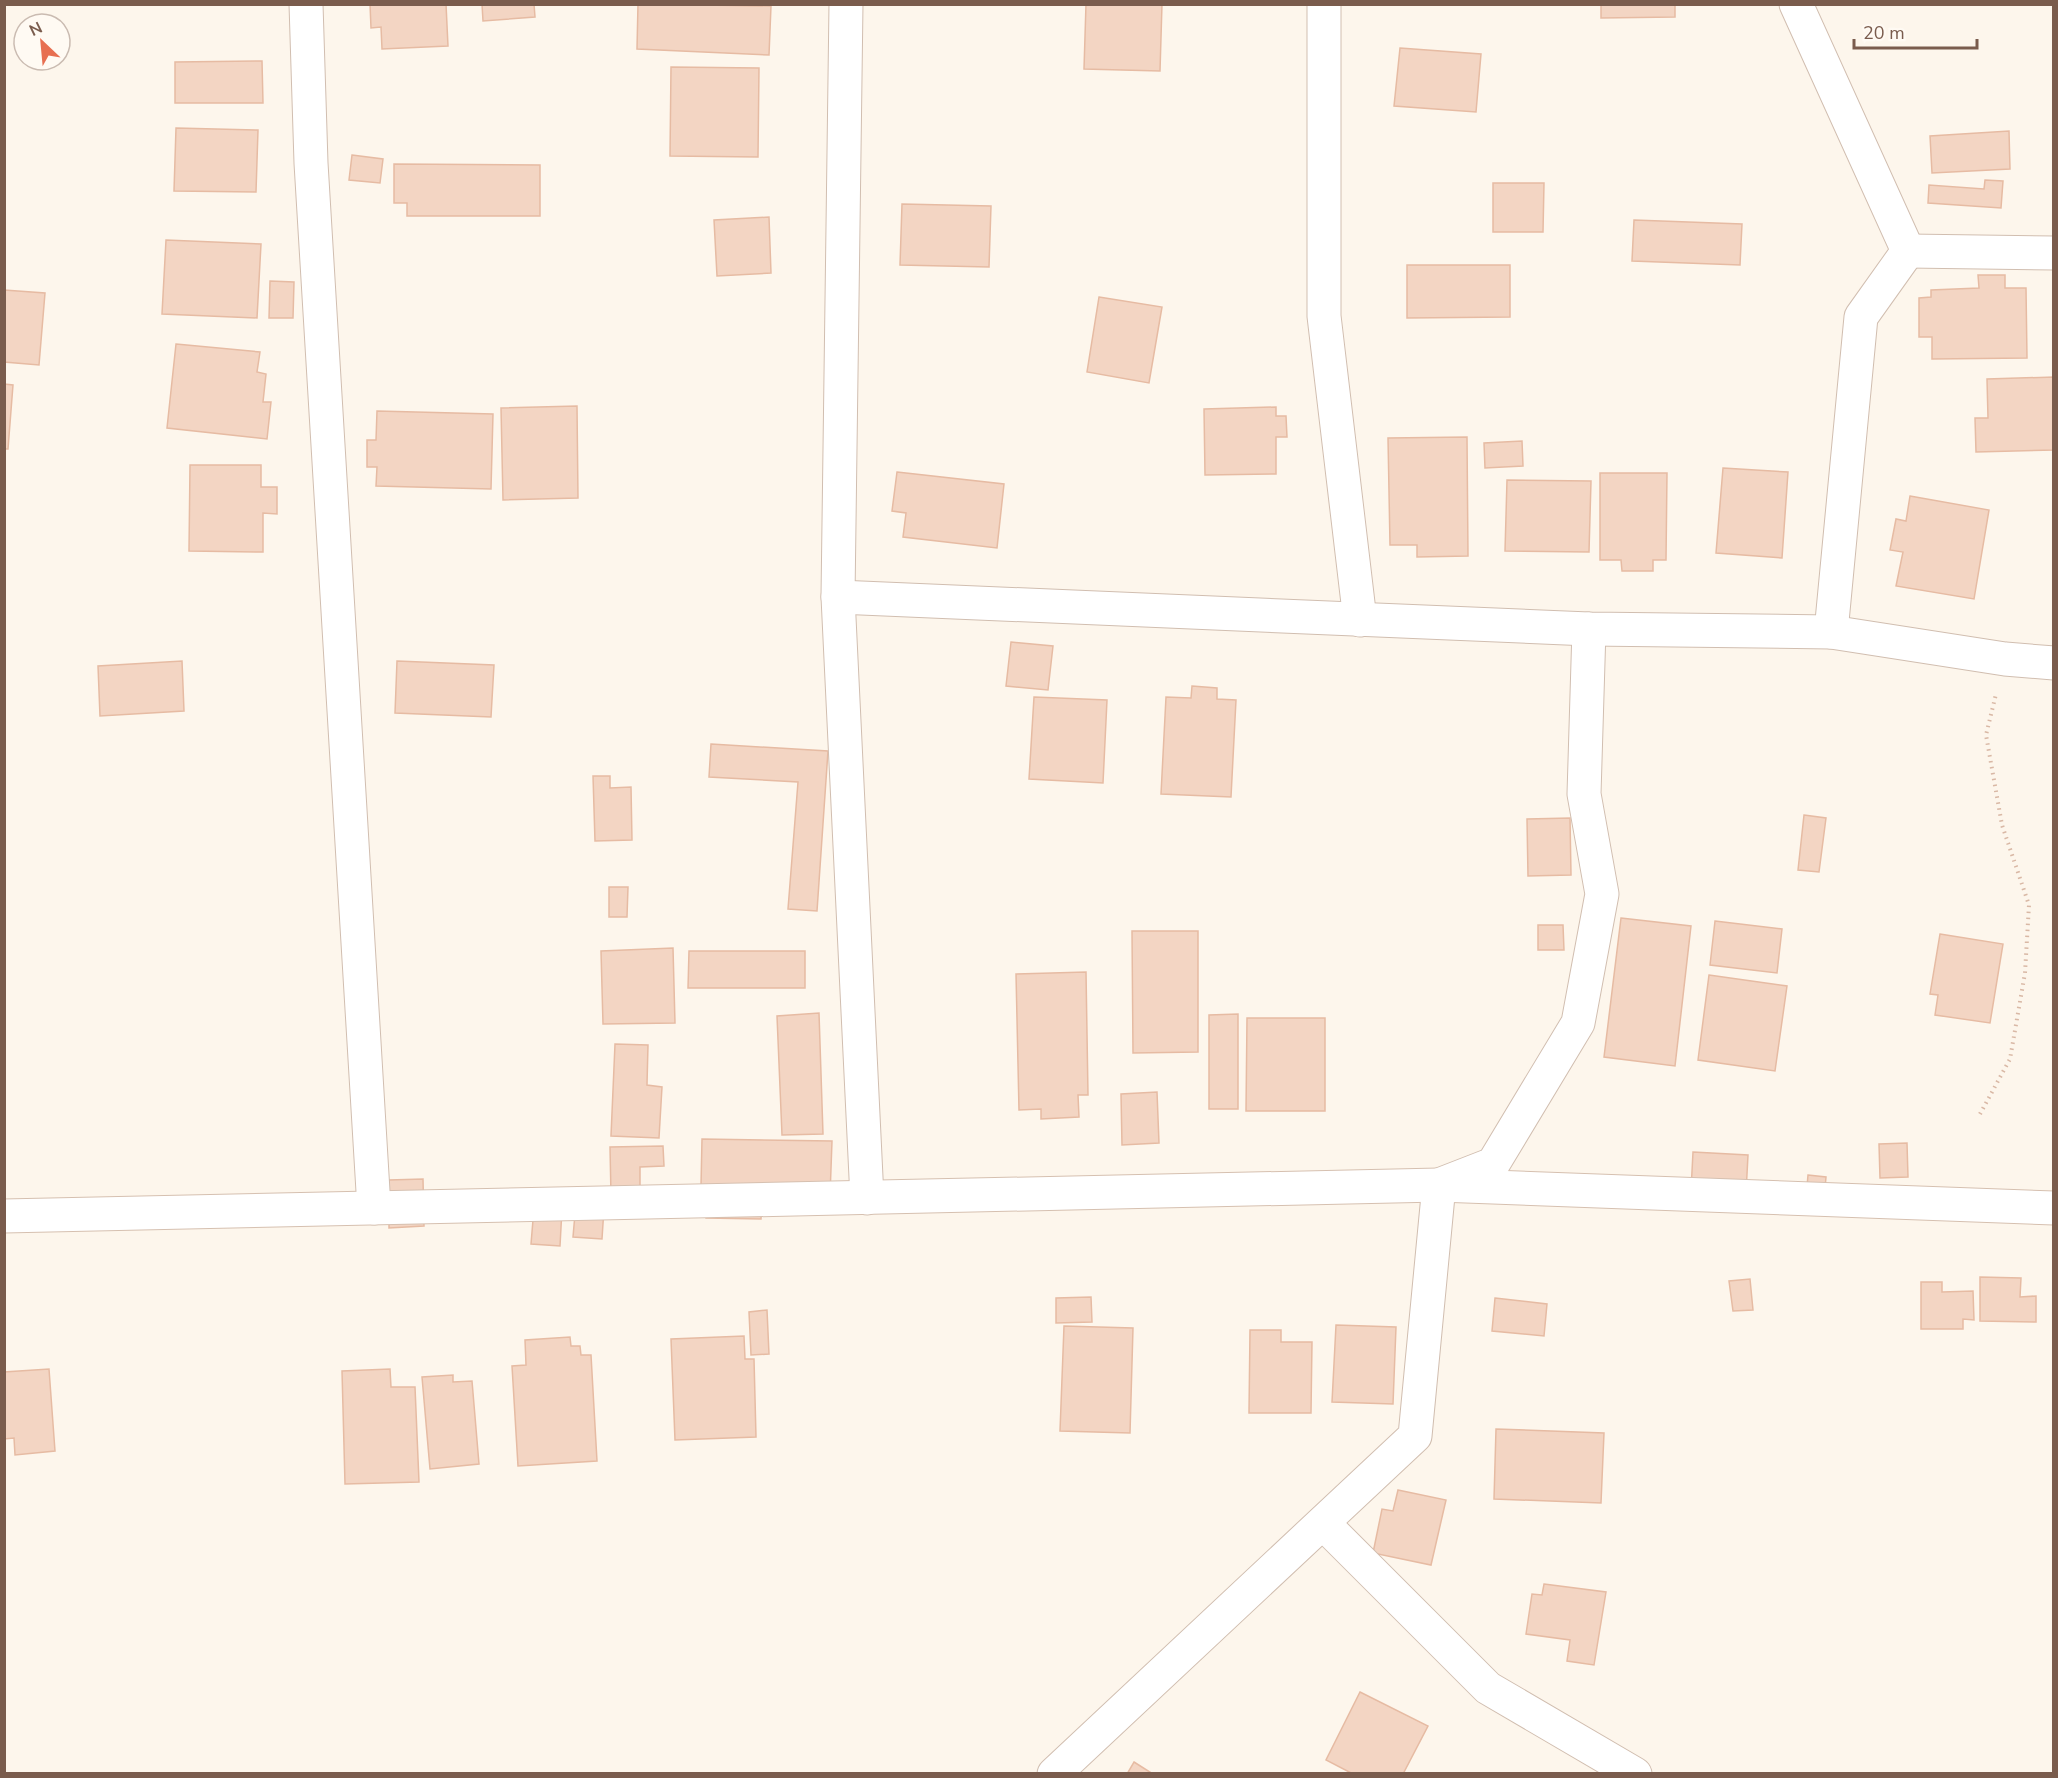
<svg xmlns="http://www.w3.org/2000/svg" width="2058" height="1778" viewBox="0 0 2058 1778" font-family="'Nunito Sans',sans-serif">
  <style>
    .building { fill: #f3d5c3; stroke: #e6bba3; stroke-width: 1.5 }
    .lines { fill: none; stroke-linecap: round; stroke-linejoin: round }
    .street-casing { stroke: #d1beb0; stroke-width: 35 }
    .secondary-casing { stroke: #d6c0b0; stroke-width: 35 }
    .path { stroke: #d9b8a5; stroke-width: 4; stroke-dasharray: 1.5 4.5; stroke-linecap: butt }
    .street { stroke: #fff; stroke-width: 33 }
    .secondary { stroke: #fff; stroke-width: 33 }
  </style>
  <rect width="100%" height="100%" fill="#fdf6ec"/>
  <g class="building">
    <polygon points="370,4 446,4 448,46 382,49 381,27 371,28"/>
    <polygon points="482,4 534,4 535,17 483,21"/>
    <polygon points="638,4 771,6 769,55 637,49"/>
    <polygon points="1086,4 1162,4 1160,71 1084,69"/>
    <polygon points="1601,4 1675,4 1675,17 1601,18"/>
    <polygon points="1400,48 1481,54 1476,112 1394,106"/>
    <polygon points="262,61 263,103 175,103 175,62"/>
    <polygon points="671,67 759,68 758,157 670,156"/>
    <polygon points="176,128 258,130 256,192 174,191"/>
    <polygon points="2009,131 2010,169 1932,173 1930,136"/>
    <polygon points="352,155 383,159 380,183 349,180"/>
    <polygon points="394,164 540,165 540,216 407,216 407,203 394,203"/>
    <polygon points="1985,180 2003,181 2001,208 1928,203 1929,185 1984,189"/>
    <polygon points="1493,183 1544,183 1543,232 1493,232"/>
    <polygon points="902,204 991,206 989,267 900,265"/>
    <polygon points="769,217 771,273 717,276 714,220"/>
    <polygon points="1634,220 1742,224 1740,265 1632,261"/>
    <polygon points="166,240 261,244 257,318 162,314"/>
    <polygon points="1407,265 1510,265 1510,317 1407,318"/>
    <polygon points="1978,275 2005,275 2005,288 2026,288 2027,358 1932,359 1932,337 1919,337 1919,298 1931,297 1931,290 1979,288"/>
    <polygon points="270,281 294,282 293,318 269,318"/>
    <polygon points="4,290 45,293 39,365 4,362"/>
    <polygon points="1099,297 1162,307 1149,383 1087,372"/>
    <polygon points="176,344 260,352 257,372 266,374 263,402 271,402 267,439 167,428"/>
    <polygon points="2054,377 2054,450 1976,452 1975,418 1988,418 1987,379"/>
    <polygon points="4,384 13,385 8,449 4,449"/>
    <polygon points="577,406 578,498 503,500 501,408"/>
    <polygon points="1276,407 1276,416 1286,416 1287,437 1276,437 1276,474 1205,475 1204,409"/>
    <polygon points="377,411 493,414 491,489 376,486 377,467 367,467 367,440 376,440"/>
    <polygon points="1467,437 1468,556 1417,557 1417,545 1390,545 1388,438"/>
    <polygon points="1522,441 1523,466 1485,468 1484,443"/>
    <polygon points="190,465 261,465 261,487 277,487 277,514 263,513 263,552 189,551"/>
    <polygon points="1723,468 1788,472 1782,558 1716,553"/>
    <polygon points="897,472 1004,484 997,548 903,537 906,513 892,511"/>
    <polygon points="1600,473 1667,473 1666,560 1653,560 1653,571 1622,571 1621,560 1600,560"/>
    <polygon points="1507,480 1591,481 1589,552 1505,551"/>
    <polygon points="1910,496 1989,510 1974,599 1896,586 1903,552 1890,550 1896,519 1906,521"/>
    <polygon points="1011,642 1053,646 1048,690 1006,686"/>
    <polygon points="182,661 184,711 100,716 98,666"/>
    <polygon points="397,661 494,665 491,717 395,713"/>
    <polygon points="1192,686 1217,688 1217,699 1236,700 1231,797 1161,794 1166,697 1191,698"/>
    <polygon points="1034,697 1107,700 1103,783 1029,779"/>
    <polygon points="711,744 828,751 817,911 788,909 798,782 709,777"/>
    <polygon points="593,776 610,776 610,788 631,787 632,840 595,841"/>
    <polygon points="1804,815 1826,818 1819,872 1798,870"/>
    <polygon points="1570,818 1571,875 1528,876 1527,819"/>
    <polygon points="609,887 628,887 627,917 609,917"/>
    <polygon points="1621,918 1691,926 1675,1066 1604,1057"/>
    <polygon points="1715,921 1782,929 1777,973 1710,965"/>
    <polygon points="1538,925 1563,925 1564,950 1538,950"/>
    <polygon points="1132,931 1198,931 1198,1052 1133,1053"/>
    <polygon points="1940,934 2003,944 1990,1023 1935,1015 1938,995 1930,994"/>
    <polygon points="673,948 675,1023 603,1024 601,951"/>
    <polygon points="689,951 805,951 805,988 688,988"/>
    <polygon points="1086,972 1088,1095 1078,1095 1079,1117 1041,1119 1041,1109 1019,1110 1016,974"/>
    <polygon points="1709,975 1787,986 1775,1071 1698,1060"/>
    <polygon points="819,1013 823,1134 782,1135 777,1016"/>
    <polygon points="1238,1014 1238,1109 1209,1109 1209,1015"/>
    <polygon points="1247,1018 1325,1018 1325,1111 1246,1111"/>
    <polygon points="615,1044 648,1045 647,1085 662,1087 659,1138 611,1136"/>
    <polygon points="1157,1092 1159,1143 1122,1145 1121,1094"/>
    <polygon points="702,1139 832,1141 830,1196 762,1195 761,1219 706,1218 707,1186 701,1186"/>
    <polygon points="1907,1143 1908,1177 1880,1178 1879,1144"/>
    <polygon points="663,1146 664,1166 640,1167 640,1195 611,1196 610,1147"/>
    <polygon points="1693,1152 1748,1155 1745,1212 1690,1210"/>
    <polygon points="1808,1175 1826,1177 1824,1200 1806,1198"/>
    <polygon points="423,1179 424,1226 389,1228 389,1180"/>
    <polygon points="577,1191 605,1193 602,1239 573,1237"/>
    <polygon points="534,1208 562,1209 560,1246 531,1244"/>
    <polygon points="1980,1277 2021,1278 2020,1297 2036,1296 2036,1322 1980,1321"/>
    <polygon points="1750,1279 1753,1310 1733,1311 1729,1281"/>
    <polygon points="1921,1282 1942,1282 1942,1292 1973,1291 1974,1320 1963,1319 1963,1329 1921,1329"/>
    <polygon points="1091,1297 1092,1322 1056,1323 1056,1298"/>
    <polygon points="1495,1298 1547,1304 1544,1336 1492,1331"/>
    <polygon points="767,1310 769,1354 751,1355 749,1312"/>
    <polygon points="1336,1325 1396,1327 1393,1404 1332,1402"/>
    <polygon points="1064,1326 1133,1328 1130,1433 1060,1431"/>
    <polygon points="1250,1330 1281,1330 1281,1342 1312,1342 1311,1413 1249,1413"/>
    <polygon points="744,1336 745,1359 754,1359 756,1437 675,1440 671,1339"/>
    <polygon points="570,1337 571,1346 580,1346 581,1355 591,1355 597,1461 518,1466 512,1366 526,1365 525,1340"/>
    <polygon points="49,1369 55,1451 15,1455 14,1438 4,1439 4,1372"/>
    <polygon points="390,1369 391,1387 415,1387 419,1482 345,1484 342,1371"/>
    <polygon points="453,1375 453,1382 472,1381 479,1464 430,1469 422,1377"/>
    <polygon points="1496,1429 1604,1433 1601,1503 1494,1499"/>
    <polygon points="1398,1490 1446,1500 1431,1565 1373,1553 1382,1509 1393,1511"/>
    <polygon points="1544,1584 1606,1592 1594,1665 1567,1661 1570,1640 1526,1634 1532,1594 1542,1595"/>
    <polygon points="1360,1692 1428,1726 1403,1774 1353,1774 1326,1760"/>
    <polygon points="1134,1762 1153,1774 1127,1774"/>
  </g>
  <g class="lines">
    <defs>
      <g id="street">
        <polyline points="306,4 311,163 374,1208"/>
        <polyline points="846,4 838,597 867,1198"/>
        <polyline points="1324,4 1324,316 1360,620"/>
        <polyline points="1796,4 1908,251 1861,317 1831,632"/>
        <polyline points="1908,251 2054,253"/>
        <polyline points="838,597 1589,629 1831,632 2005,659 2054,663"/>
        <polyline points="1323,1523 1488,1688 1635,1774"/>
        <polyline points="1054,1774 1415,1436 1439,1185 1493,1164 1578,1023 1602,894 1584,794 1589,629"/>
      </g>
      <polyline id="secondary" points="4,1216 1439,1185 2054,1208"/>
    </defs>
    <use href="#street" class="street-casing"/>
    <use href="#secondary" class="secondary-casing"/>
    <polyline class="path" points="1980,1114 2010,1059 2025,973 2029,905 2002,825 1986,735 1996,694"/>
    <use href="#street" class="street"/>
    <use href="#secondary" class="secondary"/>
  </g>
  <rect width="2058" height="1778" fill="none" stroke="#7a5c4d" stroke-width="12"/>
  <g transform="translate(42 42) rotate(334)"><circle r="28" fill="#fffaf3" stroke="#cabbb1" stroke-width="1.5"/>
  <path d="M0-4.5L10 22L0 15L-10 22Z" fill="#e76f51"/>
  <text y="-9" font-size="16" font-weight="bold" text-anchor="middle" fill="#7a5c4d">N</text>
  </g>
  <path d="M1854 39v9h123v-9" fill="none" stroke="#7a5c4d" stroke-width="3"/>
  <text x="1863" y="39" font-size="18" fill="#7a5c4d" stroke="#fffaf3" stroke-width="4.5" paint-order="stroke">20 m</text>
</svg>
